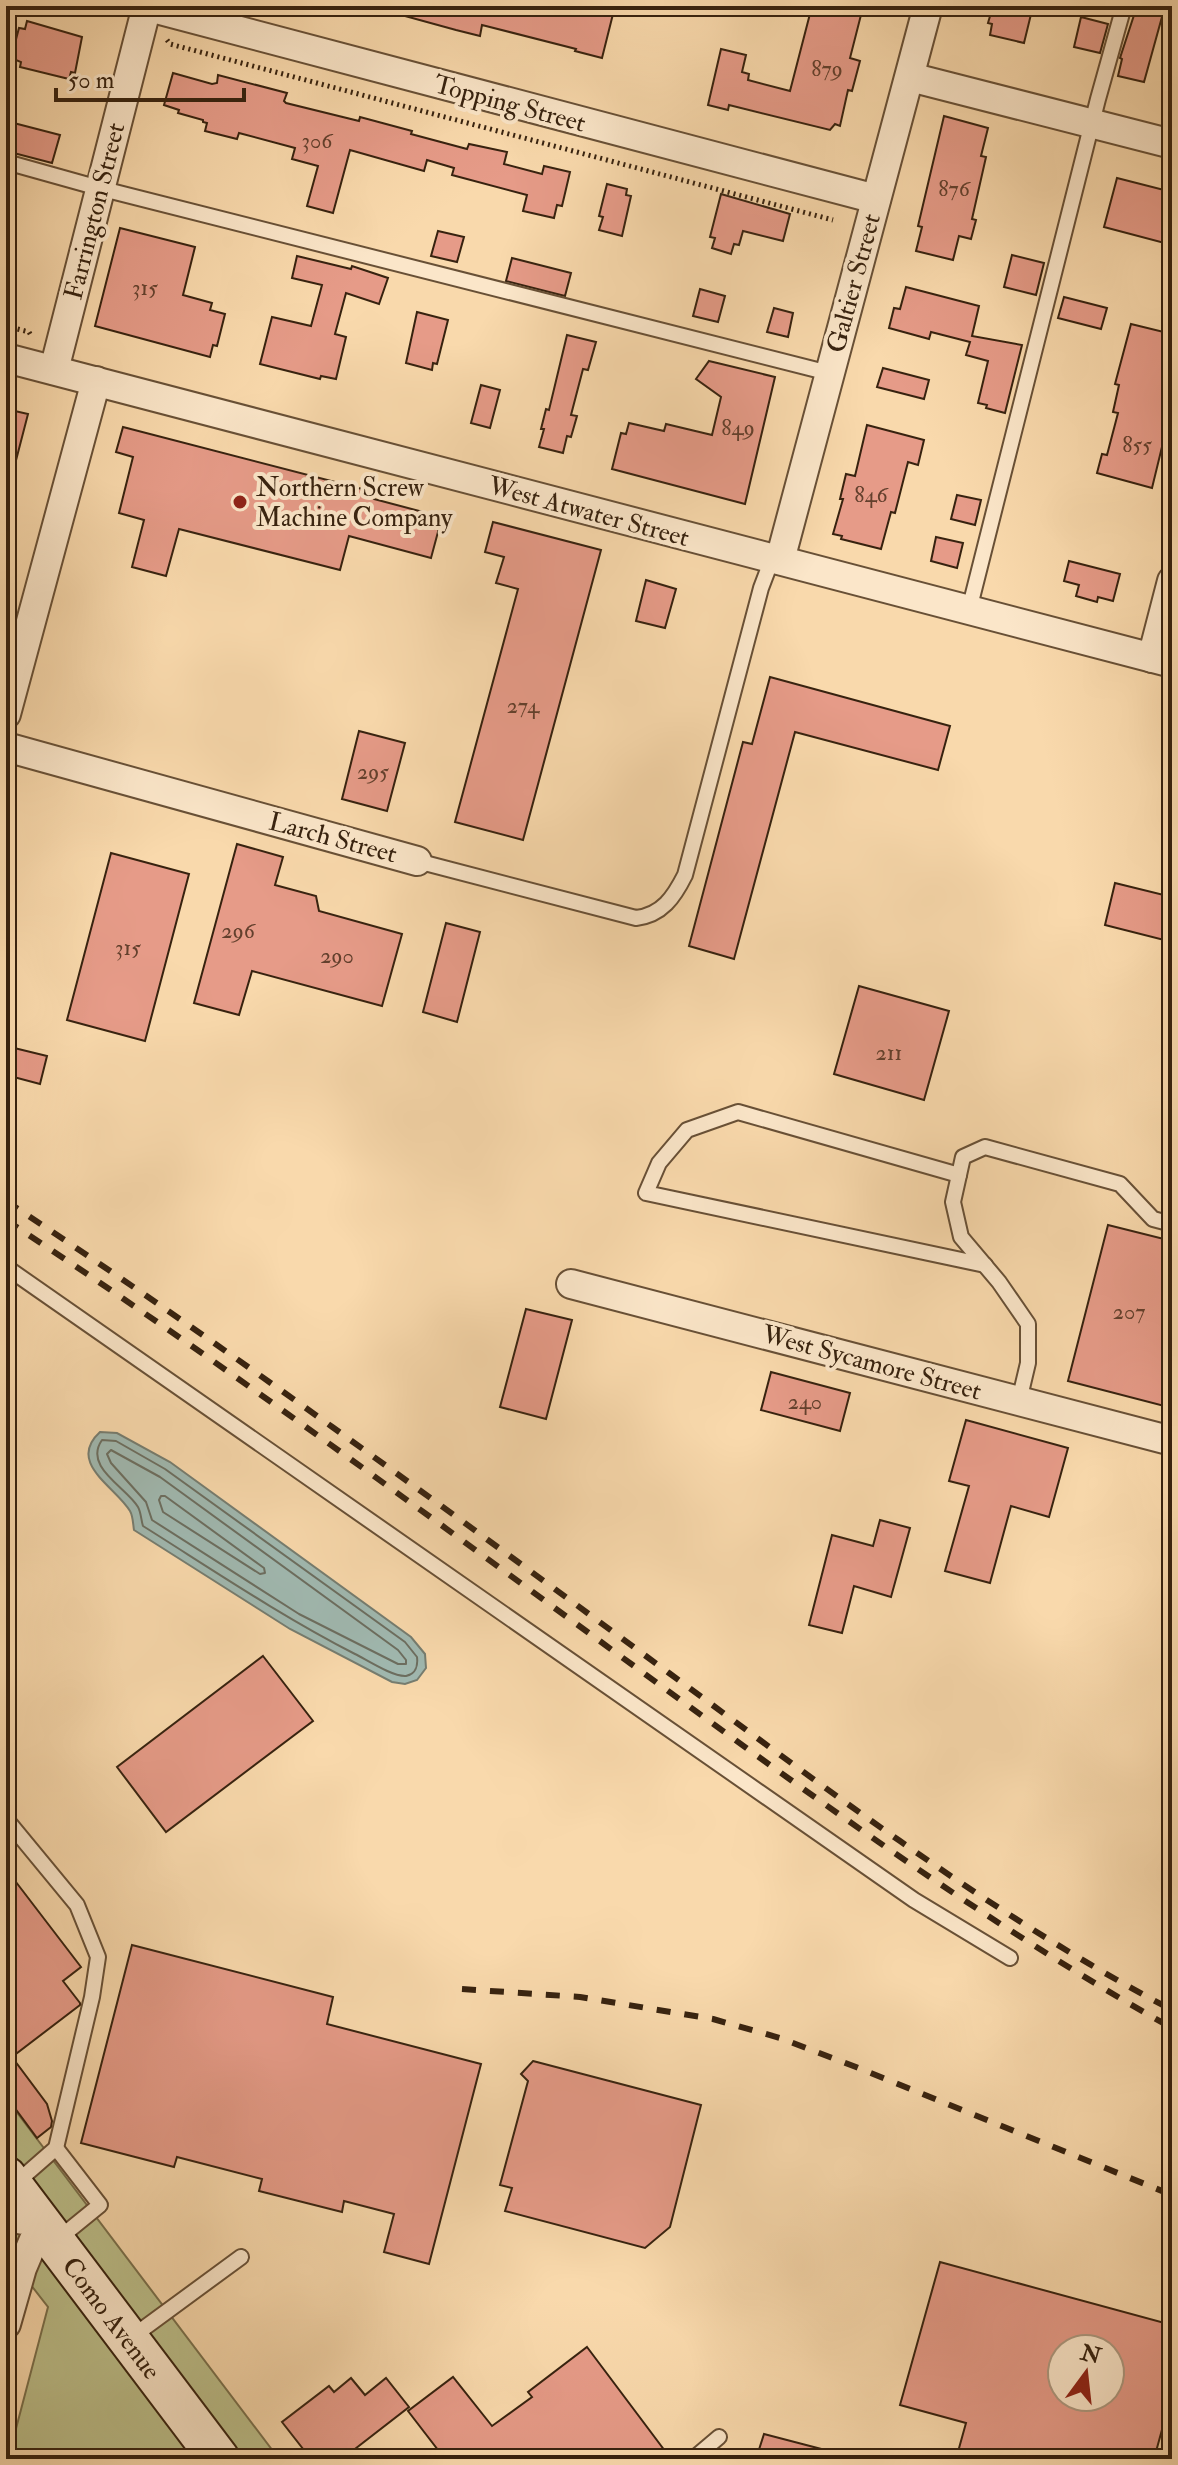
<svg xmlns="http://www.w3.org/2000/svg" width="1178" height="2465" viewBox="0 0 1178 2465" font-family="'IM FELL Double Pica',serif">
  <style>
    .green { fill: #bcbf8a; stroke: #7a704c; stroke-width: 2 }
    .water { fill: #a0b9b1; stroke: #767d70; stroke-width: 2 }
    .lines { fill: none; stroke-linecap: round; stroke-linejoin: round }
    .shore { stroke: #6c6e60; stroke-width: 2 }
    .building { fill: #e69b88; stroke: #37220f; stroke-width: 2; fill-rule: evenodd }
    .lane-casing { stroke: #685036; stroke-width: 18 }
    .street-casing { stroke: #685036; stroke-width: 32 }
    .secondary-casing { stroke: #37220f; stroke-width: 44 }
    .path { stroke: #37220f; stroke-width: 5; stroke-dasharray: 2 4; stroke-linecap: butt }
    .lane { stroke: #fbe6c9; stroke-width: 14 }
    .street { stroke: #fbe6c9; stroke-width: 28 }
    .secondary { stroke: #fbe6c9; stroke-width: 40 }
    .rail { stroke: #37220f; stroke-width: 6; stroke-dasharray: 14 14; stroke-linecap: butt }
    .poi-dot { fill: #8f2418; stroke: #fbe6c9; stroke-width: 3 }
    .labels { text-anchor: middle; stroke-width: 8; stroke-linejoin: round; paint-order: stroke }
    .number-label { font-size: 22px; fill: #63402d }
    .street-label { font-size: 26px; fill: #37220f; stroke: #fbe6c9 }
    .poi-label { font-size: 26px; fill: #37220f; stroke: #fbe6c9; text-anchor: start }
  </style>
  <rect width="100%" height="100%" fill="#f9d9ac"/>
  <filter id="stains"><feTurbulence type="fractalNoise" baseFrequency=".0025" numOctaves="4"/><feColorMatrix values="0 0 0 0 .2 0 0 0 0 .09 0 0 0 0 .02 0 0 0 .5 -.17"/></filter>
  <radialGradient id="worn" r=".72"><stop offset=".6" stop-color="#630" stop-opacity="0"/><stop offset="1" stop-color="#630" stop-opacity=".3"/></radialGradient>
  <polygon class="green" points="6,2098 279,2459 8,2459 48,2307 6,2253"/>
  <path class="water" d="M 100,1432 L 117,1433 L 170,1462 L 411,1637 L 425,1654 L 426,1668 L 417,1680 L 405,1684 L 392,1682 L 290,1629 L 134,1530 C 133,1524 133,1516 130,1511 C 116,1487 66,1463 100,1432 Z"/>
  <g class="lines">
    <g class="shore">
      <path d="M 102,1440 L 116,1441 L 165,1469 L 405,1642 L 417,1657 C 418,1665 416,1674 406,1676 C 393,1677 367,1660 355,1654 C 281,1616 213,1570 143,1526 C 141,1520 141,1512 138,1507 C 126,1487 83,1467 102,1440 Z"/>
      <polygon points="111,1450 160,1477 398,1650 406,1660 406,1664 398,1664 299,1614 152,1520 146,1502 111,1463 107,1454"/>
      <polygon points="161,1496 165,1496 264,1568 265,1573 260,1574 163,1512 159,1500"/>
    </g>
  </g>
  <g class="building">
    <polygon points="394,6 615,6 602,58 575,51 576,49 482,25 480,36 456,30 394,13"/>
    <polygon points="812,6 845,6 862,11 850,58 860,61 852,91 848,90 840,126 835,124 830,130 729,105 728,110 708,105 721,49 746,55 742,72 749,74 748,80 790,91"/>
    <polygon points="993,6 1033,6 1024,43 990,35 992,24 988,23"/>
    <polygon points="1137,6 1165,6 1144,82 1118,76 1122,59 1120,58"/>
    <polygon points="1081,17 1108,24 1100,53 1074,47"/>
    <polygon points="27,21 82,37 75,73 71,72 69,79 20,67 21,62 11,58 19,28 25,29"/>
    <polygon points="173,73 212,84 217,83 218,75 287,93 284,101 286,103 359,121 360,117 412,131 411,134 467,149 469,144 507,152 504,164 542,174 544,166 570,172 562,206 557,205 554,218 523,211 527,195 452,175 454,168 427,160 424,171 350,150 333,213 307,206 318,166 292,159 295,148 239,133 237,139 205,131 207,123 203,122 203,120 178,113 179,110 164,105"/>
    <polygon points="944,116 988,128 981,156 986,157 972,219 976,220 971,239 959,236 953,260 916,251 922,227 918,226"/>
    <polygon points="6,121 60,135 52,163 6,151"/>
    <polygon points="1117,178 1172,192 1172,245 1104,227"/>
    <polygon points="607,184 627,189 626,195 631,196 622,236 599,230 603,217 599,216"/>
    <polygon points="721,194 790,214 783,241 743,231 739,245 734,244 731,254 712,248 715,238 710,237"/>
    <polygon points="120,228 195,247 183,295 212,303 210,310 225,314 217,346 213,345 210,357 95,326"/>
    <polygon points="438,231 464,237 457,262 431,256"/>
    <polygon points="1012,255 1044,263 1036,295 1004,287"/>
    <polygon points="297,256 351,269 352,266 388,278 379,304 346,293 335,334 346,337 336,379 321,376 320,379 260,364 272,317 311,326 322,285 292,278"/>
    <polygon points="512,258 571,273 565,296 506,281"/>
    <polygon points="906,287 979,306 972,336 1022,345 1005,413 986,408 987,405 978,403 988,361 966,355 970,342 931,332 929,339 889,328 894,308 900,309"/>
    <polygon points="700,289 725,296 718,322 693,316"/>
    <polygon points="1064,297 1107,308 1101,329 1058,318"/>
    <polygon points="774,308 793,313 788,337 767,332"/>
    <polygon points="417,312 448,320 437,364 433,363 432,370 406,363"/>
    <polygon points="1131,324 1172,334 1172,379 1163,412 1170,414 1152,488 1097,473 1102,454 1107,455 1118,413 1113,412 1119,385 1115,384"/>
    <polygon points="567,335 596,342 588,370 583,369 571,415 577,416 571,437 567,436 563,453 539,447 544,429 541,429 546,409 549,410"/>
    <polygon points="709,361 775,377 745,504 612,469 621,433 626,434 629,423 664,431 666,424 712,435 721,397 696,379"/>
    <polygon points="883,368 929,380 924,399 877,387"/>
    <polygon points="481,385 500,390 490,428 471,423"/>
    <polygon points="6,409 28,414 13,472 6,471"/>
    <polygon points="867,425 924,440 918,465 908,462 895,513 891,512 881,549 841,539 842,536 833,534 843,499 840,499 846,474 855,476"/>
    <polygon points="123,427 362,489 375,494 374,499 442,517 431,558 349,536 340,570 179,529 166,576 132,567 144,520 119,513 133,457 116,452"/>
    <polygon points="957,495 981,500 975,525 951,519"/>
    <polygon points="493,522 601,550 523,840 455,822 518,589 496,583 504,557 485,552"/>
    <polygon points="936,537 963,543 957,568 931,561"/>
    <polygon points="1069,561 1120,574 1113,601 1098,597 1097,602 1076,596 1079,585 1064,581"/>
    <polygon points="646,580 676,589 665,628 636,621"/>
    <polygon points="770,677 950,726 938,770 795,732 734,959 689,946 743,742 752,744"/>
    <polygon points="359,731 405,743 387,811 342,799"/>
    <polygon points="237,844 283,857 275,885 316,896 319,911 402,934 382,1006 252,971 239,1015 194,1003"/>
    <polygon points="111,853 189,874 145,1041 67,1020"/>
    <polygon points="1115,883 1172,897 1172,942 1105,925"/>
    <polygon points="446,923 480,932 457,1022 423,1012"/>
    <polygon points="859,986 949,1011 924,1100 834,1074"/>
    <polygon points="6,1046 47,1056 40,1084 6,1075"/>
    <polygon points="1108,1225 1172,1241 1172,1408 1068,1381"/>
    <polygon points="526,1309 572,1320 546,1419 500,1407"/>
    <polygon points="771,1372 850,1393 840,1431 761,1410"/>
    <polygon points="966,1420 1068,1448 1049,1517 1011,1506 990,1583 945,1571 969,1486 949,1481"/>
    <polygon points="880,1520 910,1528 891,1597 854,1586 842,1633 809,1625 832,1535 873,1546"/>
    <polygon points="263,1656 313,1721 166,1832 117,1767"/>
    <polygon points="6,1869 81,1967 63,1981 80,2003 80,2005 12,2057 47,2104 52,2121 51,2127 37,2138 6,2096"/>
    <polygon points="132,1945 333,1997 327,2024 481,2064 429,2264 384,2252 394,2214 344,2201 342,2212 259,2191 262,2179 177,2157 174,2167 81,2143"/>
    <polygon points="533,2061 701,2105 670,2227 645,2248 505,2211 512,2188 500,2185 528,2081 521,2074"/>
    <path d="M 940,2262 L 1172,2325 L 1172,2393 L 1154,2459 L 956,2459 L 966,2423 L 900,2405 ZM 1062,2349 L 1110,2349 L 1110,2397 L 1062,2397 Z"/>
    <polygon points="587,2347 671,2459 445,2459 408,2411 453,2377 492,2426 532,2397 528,2392"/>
    <polygon points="351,2378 365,2395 386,2378 409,2407 342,2459 311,2459 282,2422 329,2386 334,2392"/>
    <polygon points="764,2434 833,2452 832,2459 756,2459"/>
  </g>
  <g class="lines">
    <defs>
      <g id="lane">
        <polyline points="6,162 99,188 829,373"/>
        <polyline points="969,610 1098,99 1124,6"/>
        <path d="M 417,861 L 636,918 C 662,915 674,897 685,875 L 761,588 L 772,559"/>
        <polyline points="959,1175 738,1112 687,1130 659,1163 646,1193 985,1265"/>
        <polyline points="6,1267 914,1900 1010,1958"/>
        <polyline points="1019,1401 1028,1363 1028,1324 999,1282 961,1237 953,1202 963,1157 985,1147 1120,1184 1153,1219 1172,1224"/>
        <polyline points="6,1819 77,1905 98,1957 92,1997 56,2148 16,2183"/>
        <polyline points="56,2148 100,2205 57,2240"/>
        <polyline points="132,2337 241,2257"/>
        <polyline points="693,2459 719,2437"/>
      </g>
      <g id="street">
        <polyline points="145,6 876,199"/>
        <polyline points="910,77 1172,144"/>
        <polyline points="6,358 1172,663"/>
        <polyline points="54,370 147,6"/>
        <polyline points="780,560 928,6"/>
        <polyline points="1152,658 1172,581"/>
        <polyline points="6,714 96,381"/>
        <polyline points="6,747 417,861"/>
        <polyline points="571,1284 1172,1441"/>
        <polyline points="6,2217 41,2223 22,2268 6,2324"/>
      </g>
      <polyline id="secondary" points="6,2177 219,2459"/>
    </defs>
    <use href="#lane" class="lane-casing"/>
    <use href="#street" class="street-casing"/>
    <use href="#secondary" class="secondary-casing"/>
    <g class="path">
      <polyline points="167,40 170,44 833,220"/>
      <polyline points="6,326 29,332 32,337"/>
    </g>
    <use href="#lane" class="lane"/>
    <use href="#street" class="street"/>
    <use href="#secondary" class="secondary"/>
    <g class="rail">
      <path d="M 6,1201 C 233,1351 450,1512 669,1673 C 831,1792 993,1916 1172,2010"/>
      <path d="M 6,1220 C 221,1361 427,1515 634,1666 C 809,1794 983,1922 1172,2028"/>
      <polyline points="462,1989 580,1997 713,2019 780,2038 856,2067 1172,2195"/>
    </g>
  </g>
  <circle class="poi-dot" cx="240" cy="502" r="8"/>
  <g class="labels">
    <g class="number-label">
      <text x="827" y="76">879</text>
      <text x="317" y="148">306</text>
      <text x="954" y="196">876</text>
      <text x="145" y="295">315</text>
      <text x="738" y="435">849</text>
      <text x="1137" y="452">855</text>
      <text x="871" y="502">846</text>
      <text x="523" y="713">274</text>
      <text x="373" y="779">295</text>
      <text x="238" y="938">296</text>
      <text x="128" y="955">315</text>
      <text x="337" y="963">290</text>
      <text x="889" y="1060">211</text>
      <text x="1129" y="1319">207</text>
      <text x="805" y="1409">240</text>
    </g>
    <g class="street-label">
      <text transform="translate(510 103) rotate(15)" y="9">Topping Street</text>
      <text transform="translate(94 211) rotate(-76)" y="9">Farrington Street</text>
      <text transform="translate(853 283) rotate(-75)" y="9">Galtier Street</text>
      <text transform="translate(589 511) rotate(15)" y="9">West Atwater Street</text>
      <text transform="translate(333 837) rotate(15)" y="9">Larch Street</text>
      <text transform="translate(872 1362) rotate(15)" y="9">West Sycamore Street</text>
      <text transform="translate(112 2318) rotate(53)" y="9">Como Avenue</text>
    </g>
    <g class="poi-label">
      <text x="256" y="496">Northern Screw<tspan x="256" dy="30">Machine Company</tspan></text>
    </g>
  </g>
  <rect width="1178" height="2465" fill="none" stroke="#f9d9ac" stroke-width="32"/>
  <rect x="8" y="8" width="1162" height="2449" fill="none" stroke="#37220f" stroke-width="4"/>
  <rect x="16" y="16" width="1146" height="2433" fill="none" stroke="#37220f" stroke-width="2"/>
  <g transform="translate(1086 2373) rotate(15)"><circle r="38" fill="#fbe6c9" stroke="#ad987f" stroke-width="2"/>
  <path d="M0-6L14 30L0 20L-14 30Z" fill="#8f2418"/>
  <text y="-12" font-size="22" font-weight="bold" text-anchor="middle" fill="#37220f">N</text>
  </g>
  <path d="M56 88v12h188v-12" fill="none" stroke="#37220f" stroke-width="4"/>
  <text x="68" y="88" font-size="24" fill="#37220f" stroke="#fbe6c9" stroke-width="6" paint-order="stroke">50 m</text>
  <rect width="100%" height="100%" filter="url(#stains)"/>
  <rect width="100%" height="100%" fill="url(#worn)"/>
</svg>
